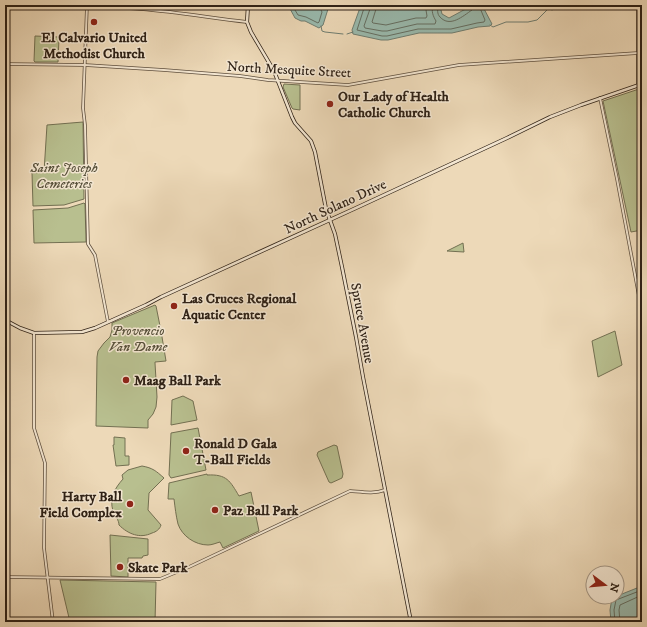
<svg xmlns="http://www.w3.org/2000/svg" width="647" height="627" viewBox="0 0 647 627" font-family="'IM FELL DW Pica',serif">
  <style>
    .green { fill: #b8bf8f; stroke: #737052 }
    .water { fill: #99baae; stroke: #6e7d71 }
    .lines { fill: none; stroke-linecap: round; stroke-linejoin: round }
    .shore { stroke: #646e62; stroke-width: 1 }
    .stream { stroke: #6e7d71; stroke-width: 1 }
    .tertiary-casing { stroke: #5e4f3e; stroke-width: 3.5 }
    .secondary-casing { stroke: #2e2116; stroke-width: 4 }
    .tertiary { stroke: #f3e6d1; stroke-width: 2 }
    .secondary { stroke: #f3e6d1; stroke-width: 2.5 }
    .poi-dot { fill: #8f2418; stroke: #f3e6d1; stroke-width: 1.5 }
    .labels { text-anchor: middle; stroke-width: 3; stroke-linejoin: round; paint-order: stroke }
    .poi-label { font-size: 14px; font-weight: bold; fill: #2e2116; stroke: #f3e6d1; text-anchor: start }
    .street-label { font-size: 14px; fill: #2e2116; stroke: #f3e6d1 }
    .park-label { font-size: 14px; font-style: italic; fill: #57503a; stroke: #f3e6d1 }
  </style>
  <rect width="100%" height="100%" fill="#edd9b8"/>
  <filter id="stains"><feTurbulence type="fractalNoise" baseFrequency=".005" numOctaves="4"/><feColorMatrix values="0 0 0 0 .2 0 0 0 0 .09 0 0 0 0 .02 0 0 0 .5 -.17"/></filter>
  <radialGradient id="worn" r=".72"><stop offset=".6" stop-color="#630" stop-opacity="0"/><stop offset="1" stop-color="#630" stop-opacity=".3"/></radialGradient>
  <g class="green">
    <polygon points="35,36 58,37 59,38 58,62 35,62 34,61"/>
    <polygon points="284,84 300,85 300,110 293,109 292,108 283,87"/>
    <polygon points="642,88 642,230 631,232 603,101"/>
    <polygon points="83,122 84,199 64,205 33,206 32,173 44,172 47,125"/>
    <polygon points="84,203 85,204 86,241 86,242 34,243 33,210 68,208"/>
    <polygon points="463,243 464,252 447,251"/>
    <polygon points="155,305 156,306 161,331 166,361 155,362 155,363 157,397 156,407 153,414 148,420 148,428 96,426 97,357 98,351 104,343 110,337 112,330 112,323"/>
    <polygon points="615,331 622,365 598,377 592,341"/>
    <polygon points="183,396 193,401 197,420 171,425 172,400"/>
    <polygon points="198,428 206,470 171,478 169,475 171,433"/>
    <polygon points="114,437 125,438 125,456 129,456 129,465 116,466 113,445 114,445"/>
    <polygon points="334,445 337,446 343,474 342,478 331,483 329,482 317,455 318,452"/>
    <path d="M 142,466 C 153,468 156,471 164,478 L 149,493 L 148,510 L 161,525 C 160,529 156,532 152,533 C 140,539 128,534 119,525 C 119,520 115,516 113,511 C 109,498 115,488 123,479 L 122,475 L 128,470 Z"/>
    <path d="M 207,474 L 207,475 C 227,474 230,481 239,496 L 251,492 L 259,531 L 223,548 L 220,542 C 216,543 212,545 208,545 C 195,545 182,536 178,524 C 176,516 175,507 174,499 L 168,499 L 169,483 Z"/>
    <polygon points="110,535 148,539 148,555 143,556 142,558 128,558 128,577 111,576"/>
    <polygon points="60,580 156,582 155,622 70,622"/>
  </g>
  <g class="water">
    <polygon points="288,5 323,5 322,6 328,9 323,25 319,28 305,21 301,21 295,18"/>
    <polygon points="361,5 443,5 441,10 442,14 449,18 473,5 482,5 492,24 490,26 478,27 452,33 419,33 388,40 381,40 353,34 352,30"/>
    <polygon points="642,586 642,622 611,622 610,610 612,598"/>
  </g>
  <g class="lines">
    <g class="shore">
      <polyline points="292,5 298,15 306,17 318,23 319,22 322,12 320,8 319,5"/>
      <polyline points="365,5 357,30 382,36 387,36 418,29 451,29 477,23 484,22 485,20 480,8 479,5"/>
      <path d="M 370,5 L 370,9 L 364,26 L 365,28 L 382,31 L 387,31 L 417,24 L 435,24 L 436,21 C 433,16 431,11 433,5"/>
      <polyline points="376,5 376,9 372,22 373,23 386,25 416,18 426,18 427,16 426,10 427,5"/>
      <path d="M 439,5 C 437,9 437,14 440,17 C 450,28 463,16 472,10 L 474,8 L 474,5"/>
      <polyline points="615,622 614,610 616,600 642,590"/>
      <polyline points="620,622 619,610 620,605 642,595"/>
    </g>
    <g class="stream">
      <polyline points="550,9 552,10"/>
      <polyline points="490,25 493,27 506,22 528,22 537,20 552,5"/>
      <polyline points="321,26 322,31 325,32 343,34"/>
      <polyline points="347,34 353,32"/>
    </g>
    <defs>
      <g id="tertiary">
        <path d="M 34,5 C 69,6 105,6 141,9 C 177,12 212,18 247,22"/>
        <polyline points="87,5 83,108 85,125 88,244 95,255 108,322"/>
        <polyline points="5,64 85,65 164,70 240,76 268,80 348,85 459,65 638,53"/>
        <polyline points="638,86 638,5"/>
        <polyline points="600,98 617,179 642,312"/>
        <polyline points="34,333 34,428 45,463 44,548 53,622"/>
        <path d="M 5,577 L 160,579 L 189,567 L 350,491 C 363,492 374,494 385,490"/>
      </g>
      <g id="secondary">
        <polyline points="248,5 247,22 251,32 274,71 292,117 295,123 311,141 315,152 326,209 335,234 342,267 356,337 363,377 411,622"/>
        <polyline points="5,320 20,328 34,333 82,332 95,328 146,305 161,297 356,208 507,138 550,117 581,105 642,84"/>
      </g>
    </defs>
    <use href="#tertiary" class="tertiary-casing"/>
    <use href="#secondary" class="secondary-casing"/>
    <use href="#tertiary" class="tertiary"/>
    <use href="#secondary" class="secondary"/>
  </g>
  <g class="poi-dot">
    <circle cx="94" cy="22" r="4"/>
    <circle cx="330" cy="104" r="4"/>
    <circle cx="174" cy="306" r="4"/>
    <circle cx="126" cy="380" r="4"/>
    <circle cx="186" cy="451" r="4"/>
    <circle cx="130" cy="504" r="4"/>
    <circle cx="215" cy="510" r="4"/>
    <circle cx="120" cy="567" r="4"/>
  </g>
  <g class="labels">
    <g class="poi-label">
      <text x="94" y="42" text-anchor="middle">El Calvario United<tspan x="94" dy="16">Methodist Church</tspan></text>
      <text x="338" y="101">Our Lady of Health<tspan x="338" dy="16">Catholic Church</tspan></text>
      <text x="182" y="303">Las Cruces Regional<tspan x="182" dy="16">Aquatic Center</tspan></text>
      <text x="134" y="385">Maag Ball Park</text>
      <text x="194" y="448">Ronald D Gala<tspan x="194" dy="16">T-Ball Fields</tspan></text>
      <text x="122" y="501" text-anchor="end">Harty Ball<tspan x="122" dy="16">Field Complex</tspan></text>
      <text x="223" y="515">Paz Ball Park</text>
      <text x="128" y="572">Skate Park</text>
    </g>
    <g class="street-label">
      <text transform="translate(289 69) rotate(3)" y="5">North Mesquite Street</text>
      <text transform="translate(335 206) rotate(-25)" y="5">North Solano Drive</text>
      <text transform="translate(363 323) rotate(80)" y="5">Spruce Avenue</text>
    </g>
    <g class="park-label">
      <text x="64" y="172">Saint Joseph<tspan x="64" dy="16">Cemeteries</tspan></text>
      <text x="138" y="335">Provencio<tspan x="138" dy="16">Van Dame</tspan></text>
    </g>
  </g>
  <rect width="647" height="627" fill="none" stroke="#edd9b8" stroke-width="20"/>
  <rect x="6" y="6" width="635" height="615" fill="none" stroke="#2e2116" stroke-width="2"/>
  <rect x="10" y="10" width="627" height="607" fill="none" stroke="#2e2116"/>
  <g transform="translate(605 585) rotate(106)"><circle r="19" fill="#f3e6d1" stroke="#a49786"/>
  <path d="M0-3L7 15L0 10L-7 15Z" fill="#8f2418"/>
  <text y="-6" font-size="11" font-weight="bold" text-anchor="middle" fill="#2e2116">N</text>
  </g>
  <rect width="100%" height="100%" filter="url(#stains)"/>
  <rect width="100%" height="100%" fill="url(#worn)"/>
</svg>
